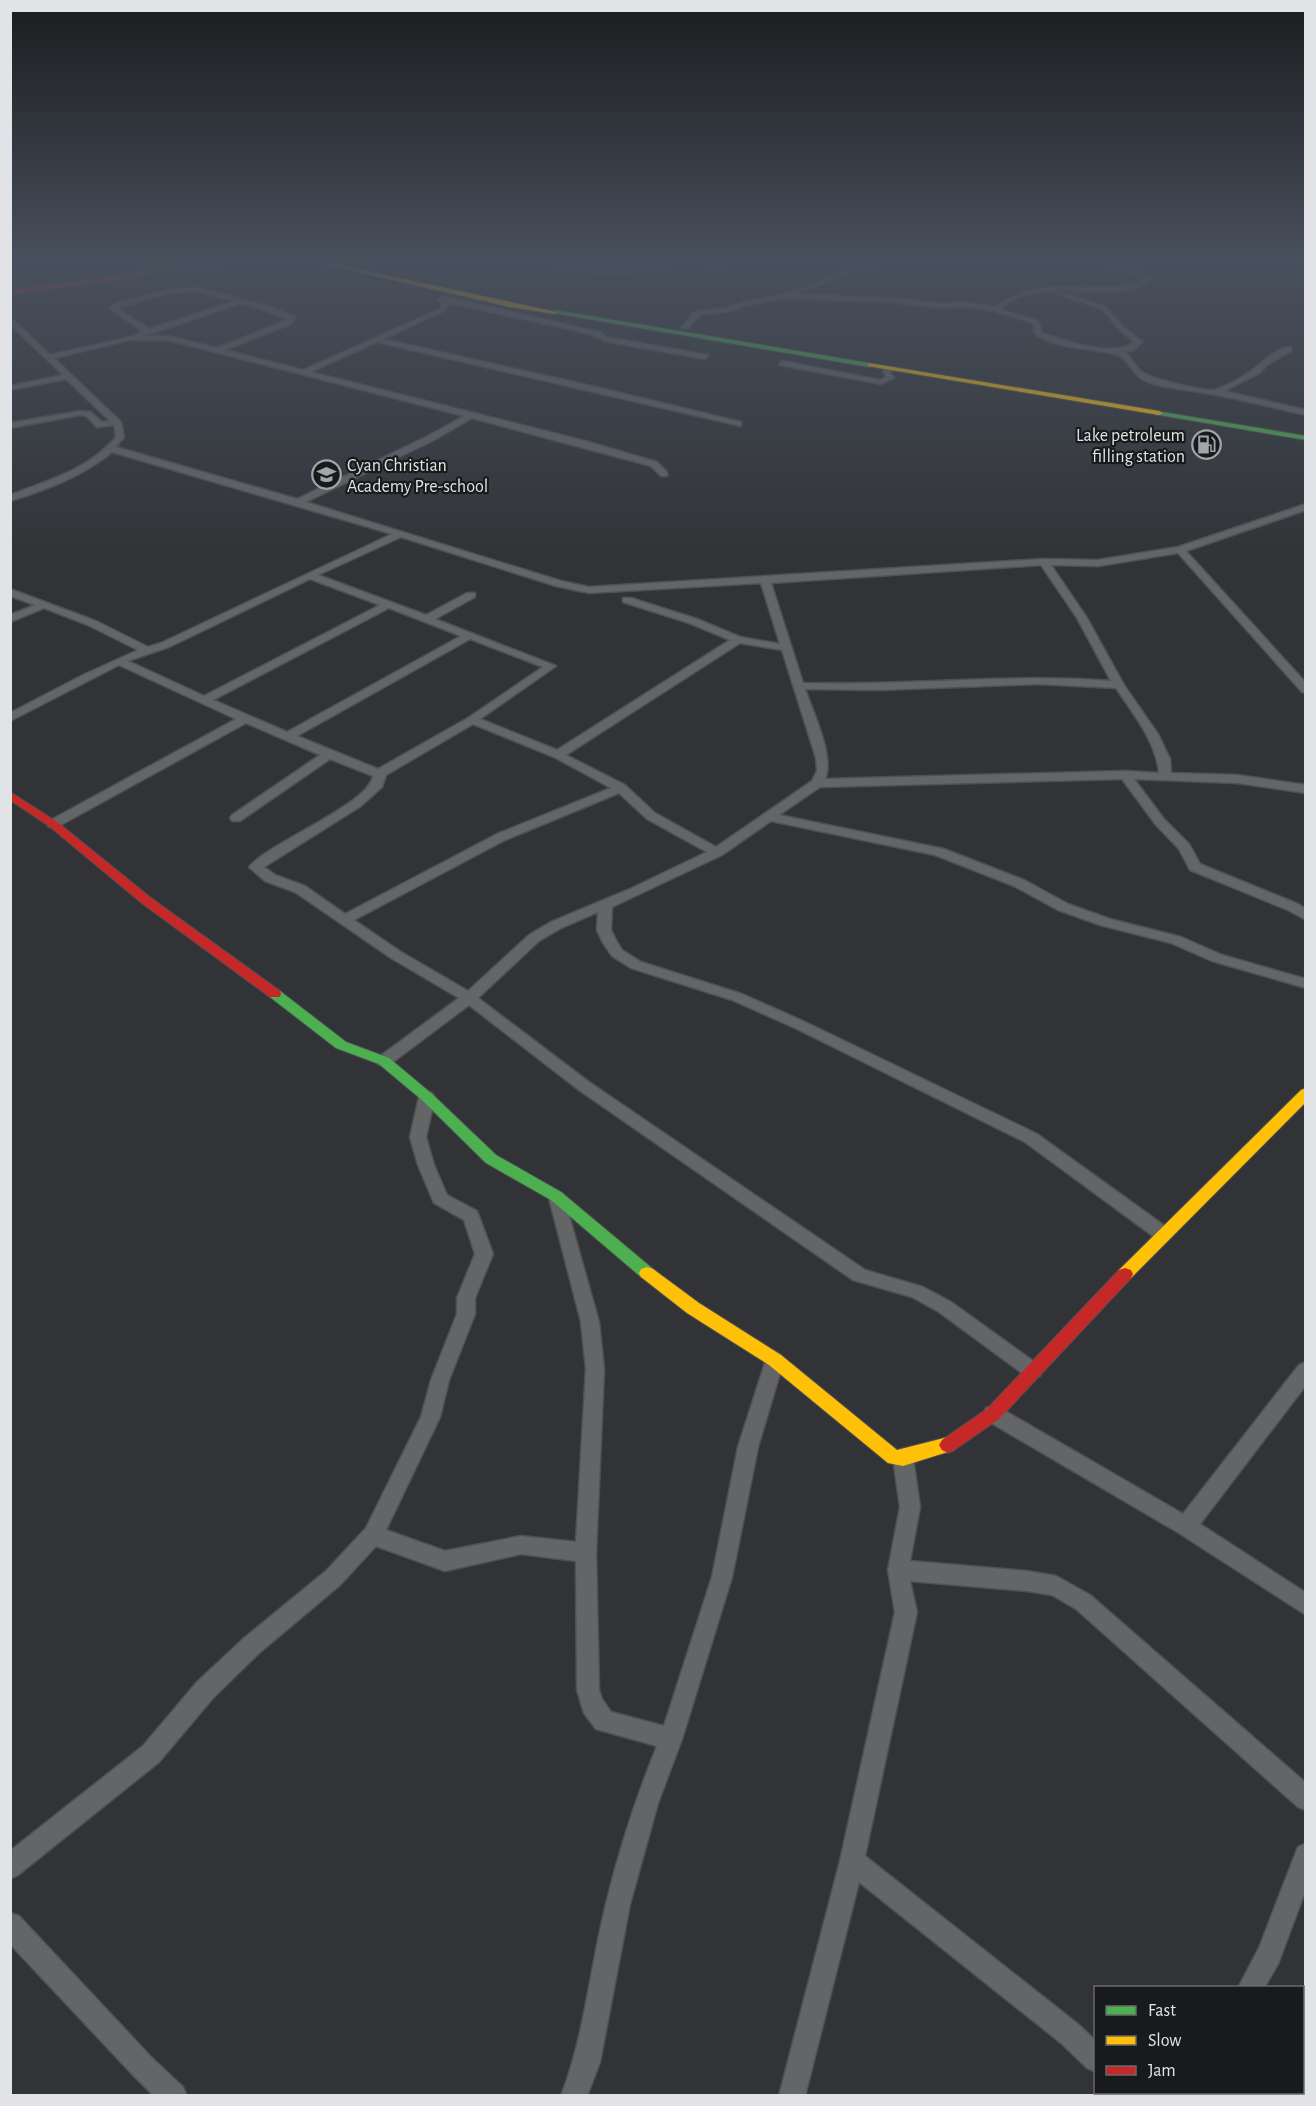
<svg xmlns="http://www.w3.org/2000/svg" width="1316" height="2106" viewBox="0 0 1316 2106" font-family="'Alegreya Sans',sans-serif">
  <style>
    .built { fill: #363943 }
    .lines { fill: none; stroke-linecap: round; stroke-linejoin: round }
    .street-casing { stroke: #4e5052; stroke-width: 3 }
    .fast-casing { stroke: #4e5052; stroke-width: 2 }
    .slow-casing { stroke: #4e5052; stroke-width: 2 }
    .jam-casing { stroke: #4e5052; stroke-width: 2 }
    .street { fill: #646567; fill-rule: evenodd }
    .fast { fill: #4caf50; fill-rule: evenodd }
    .slow { fill: #ffc107; fill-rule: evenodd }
    .jam { fill: #c62828; fill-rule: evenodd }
    .labels { text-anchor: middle; stroke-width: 4.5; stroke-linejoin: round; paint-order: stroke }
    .far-poi-label { font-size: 18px; fill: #e2e3e6; stroke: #191a1c; text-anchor: end }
  </style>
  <rect width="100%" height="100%" fill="#313336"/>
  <polygon class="built" points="203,263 245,264 177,280 159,274"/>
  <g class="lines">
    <defs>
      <g id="street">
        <path d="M 554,263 L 612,270 L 670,263 C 640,277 584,277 554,263 Z"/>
        <polygon points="701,263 726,263 723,265"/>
        <path d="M 872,263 L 883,263 L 846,274 L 796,294 L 890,298 L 945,304 L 963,302 L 993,307 C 1014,296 1028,289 1053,287 C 1083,285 1117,293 1145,279 L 1107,263 L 1116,263 L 1153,279 C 1125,300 1080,288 1047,291 C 1037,293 1020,295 1011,301 C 1007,303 1005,306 1000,309 L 1035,320 L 1040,324 L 1041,332 L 1045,334 C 1067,341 1114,358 1134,342 L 1118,328 L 1102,309 L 1055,293 L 1060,292 L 1106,307 L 1122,326 L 1142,342 L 1134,350 L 1124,352 C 1134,358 1134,367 1142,372 C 1152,379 1202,391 1214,390 C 1221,389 1250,373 1255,368 C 1264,360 1278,347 1291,347 L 1291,351 L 1267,365 L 1260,373 L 1224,391 L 1306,410 L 1306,415 C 1274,408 1243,400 1211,394 C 1191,390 1167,389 1148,382 C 1130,375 1130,357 1114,354 C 1092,348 1051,349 1034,333 L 1034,325 L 1031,322 L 993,311 L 963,306 L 945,308 L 890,302 L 783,298 L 744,306 L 728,312 L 701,314 L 687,329 L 681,328 L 693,313 L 698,311 L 727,308 L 740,303 L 782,294 L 806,288 L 842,272 Z"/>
        <path d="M 195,287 L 270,307 L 295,317 L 291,324 L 225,350 L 303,370 L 440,309 L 442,304 L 437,299 L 444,296 L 581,328 L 601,332 L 606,337 L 708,355 L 705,359 L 604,341 L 595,336 L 578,331 L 449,303 L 444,311 L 383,339 L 600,388 L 741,422 L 741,426 L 377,342 L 311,372 L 585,441 L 657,462 L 667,472 L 667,476 L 661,476 L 651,466 L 472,418 L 434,440 L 306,502 L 561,581 L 589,587 L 1044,559 L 1098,560 L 1178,547 L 1306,504 L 1306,510 L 1186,551 L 1306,683 L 1306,693 L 1302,692 L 1178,553 L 1098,566 L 1051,565 L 1087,618 L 1124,685 L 1158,734 L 1170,759 L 1171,773 L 1237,775 L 1306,785 L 1306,793 L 1237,783 L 1134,779 L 1164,819 L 1189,844 L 1200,864 L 1298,904 L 1306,909 L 1306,920 L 1288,910 L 1190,870 L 1179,849 L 1156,825 L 1122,779 L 820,787 L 779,815 L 944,849 L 1024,880 L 1068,904 L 1110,919 L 1181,937 L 1222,955 L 1306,979 L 1306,988 L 1212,961 L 1171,943 L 1100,925 L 1058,910 L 1014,886 L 935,855 L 771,821 L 722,855 L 612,907 L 611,930 L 617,942 L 622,950 L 641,962 L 742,994 L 805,1022 L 1037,1134 L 1169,1229 L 1171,1234 L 1169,1239 L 1163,1241 L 1157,1239 L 1025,1142 L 795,1028 L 732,1000 L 631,968 L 612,956 L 603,943 L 597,930 L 598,912 L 561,928 L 539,941 L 478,998 L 589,1082 L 865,1270 L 923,1287 L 951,1302 L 1040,1366 L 1042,1371 L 1040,1376 L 1033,1379 L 1026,1376 L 939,1312 L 912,1297 L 853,1280 L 579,1090 L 469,1005 L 389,1065 L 379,1065 L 376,1061 L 379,1057 L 459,998 L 391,958 L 295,892 L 265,881 L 249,867 C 270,842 368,805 373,776 L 330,759 L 240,821 L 232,821 L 230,818 L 232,815 L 320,755 L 246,723 L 57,827 L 49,827 L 47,824 L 49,821 L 236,719 L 119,665 L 10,721 L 10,713 L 83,675 L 138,650 L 88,625 L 44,608 L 10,622 L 10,615 L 35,605 L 10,596 L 10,589 L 96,621 L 148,647 L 161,643 L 392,534 L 112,452 C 83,476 46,490 10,501 L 10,495 C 49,480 89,469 116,437 L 114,425 L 97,427 L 86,416 L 80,415 L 10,428 L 10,423 L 80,411 L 91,412 L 102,422 L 110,421 L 66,379 L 10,390 L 10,386 L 63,375 L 10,324 L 10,317 L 50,355 L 134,336 L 143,332 L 113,311 L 110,308 L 114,304 L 170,289 ZM 195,291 L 235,301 L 149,329 L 117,308 L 170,293 ZM 242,303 L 289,319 L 217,348 L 168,336 L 144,336 ZM 130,340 L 168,340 L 464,416 L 428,436 L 297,499 L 116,447 L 124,437 L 121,422 L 54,358 ZM 401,537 L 556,586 L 589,593 L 761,583 L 780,644 L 740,637 L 697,619 L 631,598 L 623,598 L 623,602 L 689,623 L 730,640 L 557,750 L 480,719 L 556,666 L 435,619 L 475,597 L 475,593 L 467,593 L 426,615 L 318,575 ZM 1041,565 L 1077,618 L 1111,681 C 1009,673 906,686 803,683 L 771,583 ZM 310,579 L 380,605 L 204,696 L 128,661 L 169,647 ZM 389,608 L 461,636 L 287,732 L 213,700 ZM 470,639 L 543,667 L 468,718 L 378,769 L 297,736 ZM 740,643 L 782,650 L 816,758 L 817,771 L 812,781 L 716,847 L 655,813 L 625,785 L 566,755 ZM 1039,684 L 1116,688 C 1133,714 1156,741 1159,773 L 1125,771 L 825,779 C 835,758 813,712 805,689 L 879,690 ZM 473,724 L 554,757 L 611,788 L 497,834 L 345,914 L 305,886 L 275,875 L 264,867 L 361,806 L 382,787 L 386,775 ZM 619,793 L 647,819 L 707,852 L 630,889 L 551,922 L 529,935 L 468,991 L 401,952 L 354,920 L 505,840 Z"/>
        <polygon points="782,361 880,380 886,377 883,370 890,367 894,369 890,373 894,378 881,384 779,365"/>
        <path d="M 427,1092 L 432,1093 L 435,1097 L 426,1137 L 434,1165 L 447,1195 L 477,1211 L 493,1254 L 475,1298 L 475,1314 L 449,1380 L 440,1417 L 386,1530 L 445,1551 L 521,1536 L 576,1542 L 586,1369 L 581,1322 L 549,1198 L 551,1194 L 557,1192 L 563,1194 L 599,1322 L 604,1369 L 596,1553 L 599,1690 L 602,1699 L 611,1712 L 664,1726 L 712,1577 L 738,1447 L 766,1360 L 769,1355 L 775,1352 L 781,1355 L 784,1360 L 758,1447 L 732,1577 L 682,1739 L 658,1803 L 630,1904 L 600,2062 L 587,2096 L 561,2096 C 585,2034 590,1968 606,1904 C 619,1850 636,1798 657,1746 L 596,1729 L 584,1713 L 577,1690 L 576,1561 L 521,1554 L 445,1571 L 376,1546 L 340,1585 L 259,1653 L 213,1698 L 159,1762 L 18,1875 L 10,1879 L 10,1851 L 143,1746 L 197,1682 L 243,1639 L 326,1571 L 366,1528 L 421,1417 L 431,1380 L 457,1314 L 457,1298 L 475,1254 L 464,1220 L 434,1203 L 418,1165 L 410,1137 L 419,1097 L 422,1093 Z"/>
        <polygon points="1306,1362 1306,1385 1200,1524 1306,1593 1306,1615 1179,1533 986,1420 984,1414 986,1408 993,1406 1000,1408 1183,1514 1299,1365"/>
        <polygon points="903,1449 910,1452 913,1458 920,1507 910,1561 1027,1571 1056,1576 1090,1595 1306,1783 1306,1810 1298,1807 1076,1609 1052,1595 1027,1591 910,1581 917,1612 865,1856 1079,2025 1096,2041 1096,2072 1087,2068 1061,2043 859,1882 805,2096 779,2096 840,1861 895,1612 888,1570 900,1507 893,1458 896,1452"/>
        <polygon points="1306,1843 1306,1889 1278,1964 1264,1988 1238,1988 1259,1948 1298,1847"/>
        <polygon points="10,1913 19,1916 152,2058 183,2087 187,2096 154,2096 134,2076 10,1944"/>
        <polygon points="1116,2092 1144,2092 1145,2096 1117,2096"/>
        <polygon points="1179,2092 1206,2092 1205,2096 1178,2096"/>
      </g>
      <g id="fast">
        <polygon points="554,310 869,363 872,365 869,367 552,313"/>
        <polygon points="1156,411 1306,436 1306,440 1159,415 1156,415"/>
        <polygon points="275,990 280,991 346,1042 389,1058 432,1094 496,1155 561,1192 653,1269 655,1273 653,1277 647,1279 641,1277 551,1200 486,1163 422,1100 379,1064 336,1048 270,997 269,994 270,991"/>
      </g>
      <g id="slow">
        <polygon points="318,263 330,263 557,312 554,314 510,307"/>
        <polygon points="869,363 1159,411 1163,413 1159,415 867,366"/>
        <polygon points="1306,1088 1306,1102 1131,1278 1125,1280 1119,1278 1117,1274 1119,1270 1301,1090"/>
        <polygon points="647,1267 653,1269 699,1303 781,1355 897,1450 948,1437 954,1440 957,1445 954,1450 903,1466 888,1463 769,1365 687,1313 641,1277 639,1273 641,1269"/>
      </g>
      <g id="jam">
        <polygon points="185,263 198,263 118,280 10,294 10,290 118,276"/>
        <polygon points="10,792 57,822 151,898 280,991 281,994 280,997 270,997 143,904 49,826 10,800"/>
        <polygon points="1125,1268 1131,1270 1133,1274 1131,1278 999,1419 954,1450 948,1453 942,1450 939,1445 942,1440 987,1409 1119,1270"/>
      </g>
    </defs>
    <use href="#street" class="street-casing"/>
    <use href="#fast" class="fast-casing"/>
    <use href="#slow" class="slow-casing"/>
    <use href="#jam" class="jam-casing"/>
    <use href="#street" class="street"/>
    <use href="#fast" class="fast"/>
    <use href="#slow" class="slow"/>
    <use href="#jam" class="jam"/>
  </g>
  <linearGradient id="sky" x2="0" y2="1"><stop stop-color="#1b1c1e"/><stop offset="0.47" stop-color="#48505d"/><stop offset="1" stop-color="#48505d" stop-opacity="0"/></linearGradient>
  <rect width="1316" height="558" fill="url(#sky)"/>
  <defs>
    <symbol id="fuel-ring" viewBox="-11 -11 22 22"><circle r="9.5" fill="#191a1c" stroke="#a4a5a8" stroke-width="1.5"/><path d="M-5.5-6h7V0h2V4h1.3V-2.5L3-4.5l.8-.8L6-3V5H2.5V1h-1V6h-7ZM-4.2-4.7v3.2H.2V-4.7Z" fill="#a4a5a8"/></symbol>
    <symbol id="school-ring" viewBox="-11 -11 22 22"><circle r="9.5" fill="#191a1c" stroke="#a4a5a8" stroke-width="1.5"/><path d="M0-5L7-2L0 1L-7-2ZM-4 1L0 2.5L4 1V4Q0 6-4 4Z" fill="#a4a5a8"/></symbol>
  </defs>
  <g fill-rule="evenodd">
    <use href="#fuel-ring" x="1190" y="428" width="33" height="33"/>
    <use href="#school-ring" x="310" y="458" width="33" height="33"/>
  </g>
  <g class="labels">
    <g class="far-poi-label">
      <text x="1185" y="441">Lake petroleum<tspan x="1185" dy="21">filling station</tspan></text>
      <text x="347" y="471" text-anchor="start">Cyan Christian<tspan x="347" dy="21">Academy Pre-school</tspan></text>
    </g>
  </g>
  <rect width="1316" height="2106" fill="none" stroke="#e2e3e6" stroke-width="24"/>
  <rect x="1094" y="1986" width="210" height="108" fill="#191a1c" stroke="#696a6d" stroke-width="1.5"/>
  <rect x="1106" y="2006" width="30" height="9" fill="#4caf50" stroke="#696a6d" stroke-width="1.5"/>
  <text x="1148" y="2016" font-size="18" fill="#e2e3e6">Fast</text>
  <rect x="1106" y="2036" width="30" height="9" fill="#ffc107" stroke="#696a6d" stroke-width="1.5"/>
  <text x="1148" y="2046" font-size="18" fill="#e2e3e6">Slow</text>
  <rect x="1106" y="2066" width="30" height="9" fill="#c62828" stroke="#696a6d" stroke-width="1.5"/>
  <text x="1148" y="2076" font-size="18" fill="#e2e3e6">Jam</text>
</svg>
